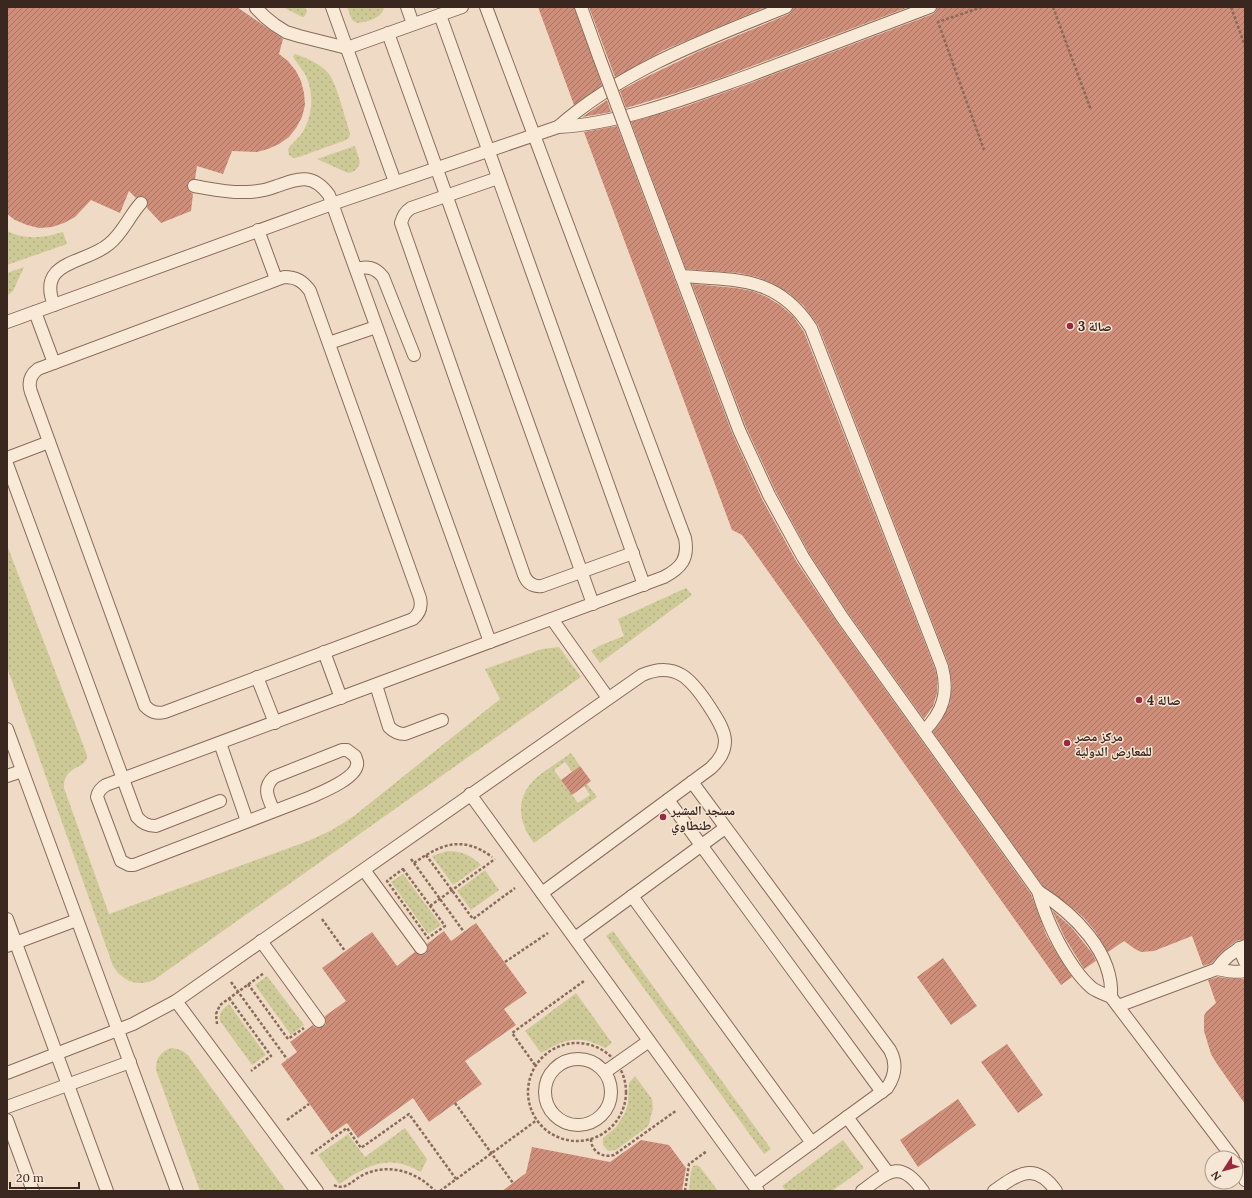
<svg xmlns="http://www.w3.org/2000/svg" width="1252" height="1198" viewBox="0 0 1252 1198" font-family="Lora,'Noto Naskh Arabic',serif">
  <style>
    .grass { fill: url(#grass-dots) }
    .building { fill: url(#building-hatch) }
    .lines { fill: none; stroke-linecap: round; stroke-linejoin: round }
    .service-casing { stroke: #8a6b5a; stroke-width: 14 }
    .path { stroke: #8a6b5a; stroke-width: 2.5; stroke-dasharray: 3 2; stroke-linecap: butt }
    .service { stroke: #f9ead8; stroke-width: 12 }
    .service-bridge-casing { stroke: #8a6b5a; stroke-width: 14; stroke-linecap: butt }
    .service-bridge { stroke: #f9ead8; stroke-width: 12 }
    .poi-dot { fill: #9b293e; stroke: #f6e6d5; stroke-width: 1.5 }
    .labels { text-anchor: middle; stroke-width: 3; stroke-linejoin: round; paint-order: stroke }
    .poi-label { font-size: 13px; font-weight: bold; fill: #3a271f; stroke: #f6e6d5; text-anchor: start }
  </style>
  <defs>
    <pattern id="grass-dots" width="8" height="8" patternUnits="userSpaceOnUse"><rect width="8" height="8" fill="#ceca98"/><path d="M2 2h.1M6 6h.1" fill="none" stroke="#b2ae83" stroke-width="1.8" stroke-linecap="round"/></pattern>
    <pattern id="building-hatch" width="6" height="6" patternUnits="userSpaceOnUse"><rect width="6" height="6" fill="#ce8e7a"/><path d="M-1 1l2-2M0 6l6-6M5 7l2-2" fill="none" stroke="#a87463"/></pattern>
  </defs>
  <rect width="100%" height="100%" fill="#efdbc5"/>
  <g class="grass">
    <polygon points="283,7 305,7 307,12 304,17 302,17"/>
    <path d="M 347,7 L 384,7 C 383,18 367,22 357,23 L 352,20 Z"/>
    <path d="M 295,54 C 307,58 321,64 329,74 C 337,85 345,118 350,133 L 349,138 L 346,140 L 299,157 L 293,158 L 289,155 L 288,149 C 292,143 298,139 302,133 C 313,116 314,94 306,76 C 303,69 295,62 293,56 Z"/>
    <path d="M 355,146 L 360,162 C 358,169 355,172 348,173 L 317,159 Z"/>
    <path d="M 7,231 C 25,240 44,238 63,232 L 67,244 L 7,265 Z"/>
    <polygon points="24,267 13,291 7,296 7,273"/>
    <path d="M 7,545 L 87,755 C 88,770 63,764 64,788 L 109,914 L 308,841 L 332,830 L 354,816 L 500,699 L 485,669 L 542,649 L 559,647 L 581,677 L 154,980 C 137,987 122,981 113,966 L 7,667 Z"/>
    <polygon points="686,588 692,595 600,663 591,651 601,645 624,636 618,619"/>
    <path d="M 571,753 L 580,766 L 572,772 L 565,762 L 554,770 L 578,803 L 590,795 L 584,786 L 587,784 L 597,797 L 534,843 C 519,824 515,800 533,781 C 544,770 559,762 571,753 Z"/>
    <path d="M 447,851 C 461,851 471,855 481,865 L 453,885 L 432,856 Z"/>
    <polygon points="485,870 499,890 471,910 457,891"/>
    <polygon points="403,874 441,925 428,934 391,882"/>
    <polygon points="613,931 771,1149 764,1154 606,936"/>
    <polygon points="267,976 304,1025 291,1035 255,985"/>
    <path d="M 576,993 L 612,1043 L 605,1048 C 580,1034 564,1039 541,1053 L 525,1031 Z"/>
    <path d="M 229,1004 L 266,1055 L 252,1065 L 220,1021 C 218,1013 223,1009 229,1004 Z"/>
    <path d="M 171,1048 C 180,1049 185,1051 190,1058 L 286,1191 L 200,1191 L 156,1070 C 156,1058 160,1052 171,1048 Z"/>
    <polygon points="635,1076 652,1099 653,1108 649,1124 647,1127 616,1150 608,1151 603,1145 603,1138 616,1127 625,1113 628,1103 629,1083"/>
    <path d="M 405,1128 L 427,1159 L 421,1172 C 388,1153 368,1165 339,1184 L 318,1155 L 348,1134 L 365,1157 Z"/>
    <polygon points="843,1140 864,1168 832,1191 786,1191 782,1186"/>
    <polygon points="697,1165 700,1167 718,1191 689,1191 691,1171 693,1166"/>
  </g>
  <g class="building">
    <polygon points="7,7 237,7 283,39 279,54 288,61 296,71 301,81 304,93 305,105 302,117 296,128 289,137 279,144 268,149 257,152 232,151 223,174 197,166 195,179 189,181 187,185 189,191 193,194 191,211 161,223 147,208 148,204 146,198 142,196 136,198 129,191 120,213 91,200 75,217 64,223 52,227 39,228 27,225 15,220 7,214"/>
    <polygon points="538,7 574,7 602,85 574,105"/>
    <polygon points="589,7 766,7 664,50 615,77"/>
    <polygon points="793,7 909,7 723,77 676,93 626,108 620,91 642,79 700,51 789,14 792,11"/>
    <polygon points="937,7 1245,7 1245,939 1236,941 1221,953 1212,963 1203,966 1192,936 1154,951 1141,952 1135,949 1124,941 1108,952 1095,931 1083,917 1069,905 1043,886 933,732 942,720 950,703 952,685 949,665 818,325 803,305 789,293 772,283 757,277 739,273 686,269 631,122 681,108 751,83 933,14 936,11"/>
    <polygon points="607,100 611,112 582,117 588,113"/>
    <polygon points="617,126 732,433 762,499 796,561 836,621 1031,894 1046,935 1057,954 1072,977 1061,985 753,550 742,535 732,530 584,132"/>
    <polygon points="692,284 736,288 752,291 767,297 780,305 793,316 804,332 935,669 937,678 937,693 933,706 924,719 848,613 809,553 776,492 746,427"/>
    <polygon points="580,766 591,781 572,795 561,780"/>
    <polygon points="1052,910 1072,928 1092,953 1096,961 1084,969 1065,938"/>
    <polygon points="476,923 527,993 504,1009 516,1025 465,1061 482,1084 429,1122 413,1098 358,1138 347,1123 331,1134 281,1064 297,1052 290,1042 313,1025 316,1028 323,1027 326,1024 325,1016 346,1001 322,968 372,932 397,966 415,952 421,955 426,954 428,948 427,944 444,931 451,941"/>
    <polygon points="943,958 977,1006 951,1025 917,977"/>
    <polygon points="1218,977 1234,979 1245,979 1245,1104 1217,1064 1211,1054 1204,1031 1204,1016 1206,1012 1216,1003 1208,980"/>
    <polygon points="1007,1044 1043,1095 1018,1113 981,1062"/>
    <polygon points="958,1099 976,1125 918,1167 900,1140"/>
    <polygon points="641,1140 669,1145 686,1168 682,1191 502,1191 526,1173 532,1147 610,1162"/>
  </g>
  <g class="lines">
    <defs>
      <g id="service">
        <polyline points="332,7 395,182"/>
        <polyline points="407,7 413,24"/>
        <polyline points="581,7 599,57"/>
        <polyline points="256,8 265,17 275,25 286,32 299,36 347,48 462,7"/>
        <polyline points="440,15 644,585"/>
        <polyline points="388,33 593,604"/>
        <path d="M 558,127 C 624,69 707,39 786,7"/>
        <path d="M 636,156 L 739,430 L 769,495 L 803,557 L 842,617 L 1038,891 C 1046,919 1058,945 1075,969 C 1080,976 1085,982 1092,988 C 1098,992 1104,994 1111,997 L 1233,1158"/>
        <path d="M 498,178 L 411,208 C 405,212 403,216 401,223 L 524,575 C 527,583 533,587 542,586 L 633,553"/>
        <path d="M 194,186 C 212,189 229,193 246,192 C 256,192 267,190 277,186 C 299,178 313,173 329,195 L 490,642"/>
        <polyline points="258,230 276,279"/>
        <path d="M 356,269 C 367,266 375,267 383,277 L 414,355"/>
        <path d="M 681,276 C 736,280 778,276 811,328 L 942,667 C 949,693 943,712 924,731"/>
        <path d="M 284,277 C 296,277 303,281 310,291 L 420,598 C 422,607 420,613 413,619 L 165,712 C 156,714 151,712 145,706 L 31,392 C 28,383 30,375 38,369 Z"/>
        <path d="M 54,305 C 36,260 86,264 109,244 C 123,233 129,216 141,203"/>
        <polyline points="35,312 54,363"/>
        <path d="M 7,322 L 332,204 L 558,127 C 621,124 689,97 748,76 C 809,53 869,30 930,7"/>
        <polyline points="329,343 376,327"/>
        <polyline points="7,458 49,442"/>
        <path d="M 7,464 L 137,817 C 142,823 147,826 156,826 L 220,801"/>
        <polyline points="552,619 608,698"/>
        <polyline points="324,652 341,698"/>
        <polyline points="257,677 275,723"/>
        <path d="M 376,685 L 389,727 C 394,732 398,734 405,734 L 442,720"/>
        <polyline points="7,729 177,1191"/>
        <polyline points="220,743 247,821"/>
        <polyline points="7,776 22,771"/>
        <path d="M 692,782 L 890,1050 C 897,1063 896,1075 887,1088 L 754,1185"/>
        <polyline points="470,794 758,1191"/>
        <polyline points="668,800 882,1092"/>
        <path d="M 274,811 C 268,798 262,788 274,777 L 342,750 L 347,750 L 355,756 C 356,759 358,762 357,765 C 355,779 322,792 311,797 L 134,865 L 129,865 L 121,861 L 97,797 C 98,791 101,788 106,785 L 664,577 C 681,568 689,559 685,538 L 486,7"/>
        <polyline points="364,870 421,948"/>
        <path d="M 1038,891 C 1073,913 1114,952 1111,997"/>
        <polyline points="632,896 812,1143"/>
        <polyline points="7,919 107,1191"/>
        <polyline points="575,938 725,828"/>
        <polyline points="261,941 319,1021"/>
        <polyline points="7,946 77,920"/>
        <polyline points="1239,948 1245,962"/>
        <path d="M 1217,969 C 1224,958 1233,951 1245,946"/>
        <polyline points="176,1001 317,1191"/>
        <path d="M 1118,1006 L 1217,969 C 1227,971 1235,973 1245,971"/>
        <circle cx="578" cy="1092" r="33"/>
        <polyline points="605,1072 649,1041"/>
        <path d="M 7,1073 L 133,1024 L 176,1001 L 642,675 C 676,660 692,680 709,706 C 724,729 735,746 711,768 L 542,893"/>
        <polyline points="7,1107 130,1062"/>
        <polyline points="847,1117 888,1173"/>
        <polyline points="7,1120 33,1191"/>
        <polyline points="1236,1163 1243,1172 1245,1180"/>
        <path d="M 862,1191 C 888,1172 900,1158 923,1191"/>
        <path d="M 994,1191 C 1018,1174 1035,1161 1056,1191"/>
      </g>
    </defs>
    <use href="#service" class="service-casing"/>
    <g class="path">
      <polyline points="982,7 938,22 984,150"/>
      <polyline points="1053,7 1091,110"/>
      <polyline points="1231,7 1245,46"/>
      <polyline points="426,855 473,919 515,888"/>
      <polyline points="411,859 464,932"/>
      <path d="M 414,863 C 441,844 463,835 492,857"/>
      <polygon points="403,869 445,926 428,938 387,881"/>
      <polyline points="430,906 495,859"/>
      <polyline points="322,919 345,951"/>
      <polyline points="505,962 548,933"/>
      <polyline points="231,982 287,1059"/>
      <polyline points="248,984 288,1039 304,1028"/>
      <polyline points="229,998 271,1056 251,1071"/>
      <polyline points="217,1024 216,1014 220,1005 264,973"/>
      <circle cx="577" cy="1092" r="49"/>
      <polyline points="535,1065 512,1033 584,981"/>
      <polyline points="455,1103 513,1183"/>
      <polyline points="287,1120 309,1104"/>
      <path d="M 591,1139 C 591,1152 603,1158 614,1155 L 677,1110"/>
      <polyline points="311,1154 347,1128 361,1148 409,1114 456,1179"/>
      <path d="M 334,1185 C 345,1191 352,1181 361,1176 C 387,1162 416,1171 435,1191"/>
      <polyline points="440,1191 537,1120"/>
      <polyline points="685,1191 689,1164 707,1151"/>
    </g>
    <use href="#service" class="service"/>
    <defs>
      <polyline id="service-bridge" points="599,57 636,156"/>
    </defs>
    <use href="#service-bridge" class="service-bridge-casing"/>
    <use href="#service-bridge" class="service-bridge"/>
  </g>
  <g class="poi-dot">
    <circle cx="1070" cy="326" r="4"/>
    <circle cx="1139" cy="700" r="4"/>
    <circle cx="1067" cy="743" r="4"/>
    <circle cx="663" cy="817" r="4"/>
  </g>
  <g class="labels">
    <g class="poi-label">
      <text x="1078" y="331">صالة 3</text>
      <text x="1147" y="705">صالة 4</text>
      <text x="1075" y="741">مركز مصر<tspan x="1075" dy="15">للمعارض الدولية</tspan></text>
      <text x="671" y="815">مسجد المشير<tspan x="671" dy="15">طنطاوي</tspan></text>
    </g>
  </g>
  <rect width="1252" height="1198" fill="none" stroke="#3a271f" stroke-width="16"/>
  <g transform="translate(1224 1170) rotate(234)"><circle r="19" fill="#f6e6d5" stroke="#ab9a8c"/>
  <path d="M0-3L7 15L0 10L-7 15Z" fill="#9b293e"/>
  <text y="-6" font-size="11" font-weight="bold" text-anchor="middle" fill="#3a271f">N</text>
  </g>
  <path d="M10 1182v6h69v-6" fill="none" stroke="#3a271f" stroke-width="2"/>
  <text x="16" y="1182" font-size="12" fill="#3a271f" stroke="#f6e6d5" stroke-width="3" paint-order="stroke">20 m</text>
</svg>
